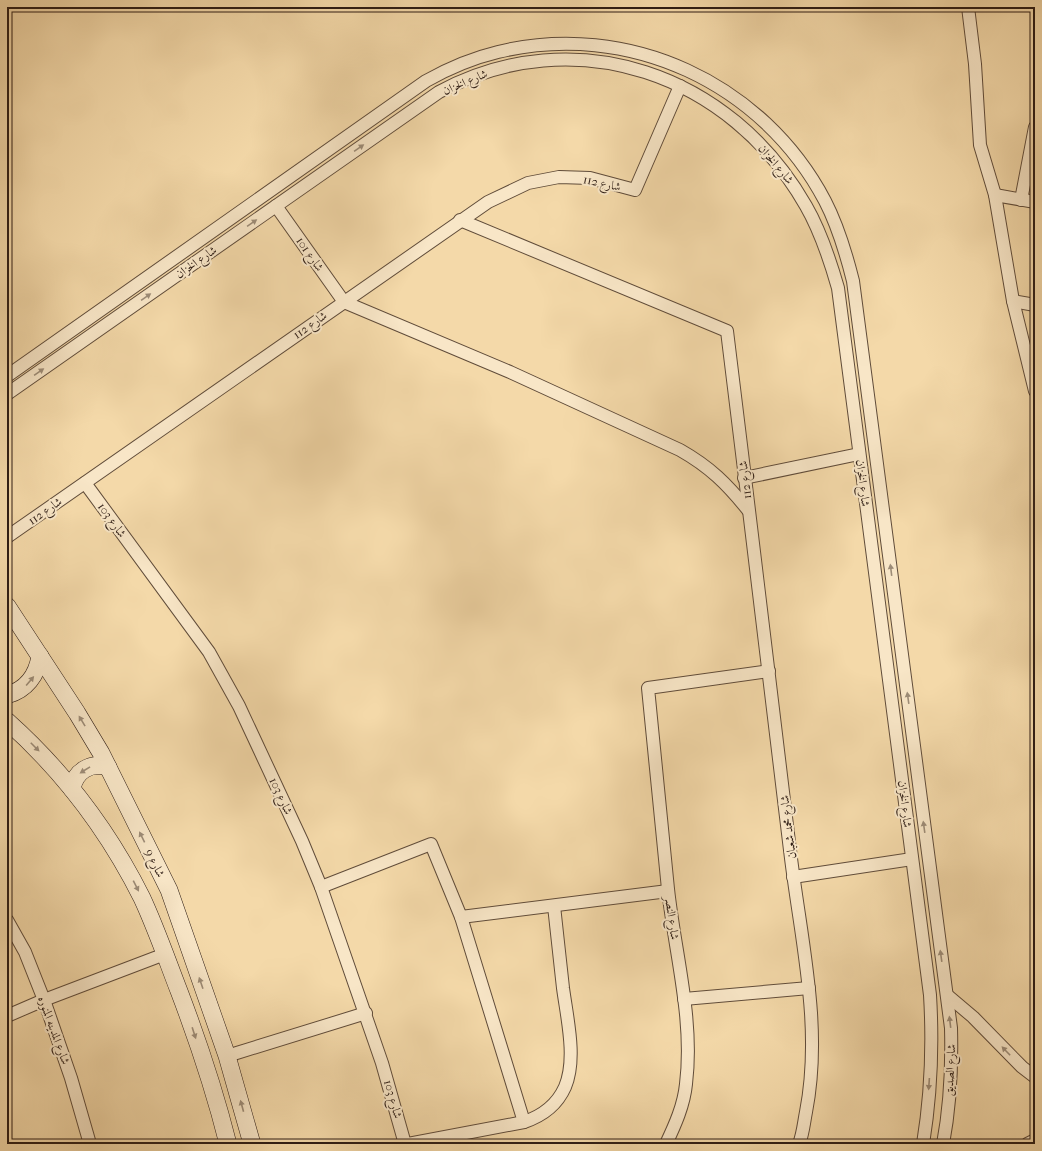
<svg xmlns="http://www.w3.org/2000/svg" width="1042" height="1151" viewBox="0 0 1042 1151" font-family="'IM FELL French Canon',Amiri,serif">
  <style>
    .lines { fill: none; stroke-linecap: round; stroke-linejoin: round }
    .minor-casing { stroke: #604c3a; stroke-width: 14 }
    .secondary-casing { stroke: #2e1d15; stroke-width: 18 }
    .minor { stroke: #f8e6c7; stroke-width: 12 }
    .secondary { stroke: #f8e6c7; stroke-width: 17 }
    .oneway { fill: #9d8c77 }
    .labels { text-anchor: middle; stroke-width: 4; stroke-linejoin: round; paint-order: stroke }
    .street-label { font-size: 12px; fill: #2e1d15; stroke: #f8e6c7 }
  </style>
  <rect width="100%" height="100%" fill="#f4d9a9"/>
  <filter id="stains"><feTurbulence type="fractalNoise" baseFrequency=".005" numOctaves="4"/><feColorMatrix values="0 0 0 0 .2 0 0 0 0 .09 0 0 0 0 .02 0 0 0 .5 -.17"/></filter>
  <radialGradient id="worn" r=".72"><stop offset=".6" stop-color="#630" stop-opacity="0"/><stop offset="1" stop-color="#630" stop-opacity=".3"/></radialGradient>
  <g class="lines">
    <defs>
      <g id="minor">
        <polyline points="968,7 975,64 980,145 995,195 1013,301 1035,391"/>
        <polyline points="995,195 1035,202"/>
        <polyline points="1021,200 1035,127"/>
        <path d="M 276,206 L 344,302 L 510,372 L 680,450 C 710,467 727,484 748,510"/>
        <path d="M 460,220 L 727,331 C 748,504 770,677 790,850 C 800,937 823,1025 806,1112 C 804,1122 803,1134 799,1144"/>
        <polyline points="1013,301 1035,305"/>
        <path d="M 7,376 L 426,81 C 449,68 473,58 498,52 C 628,20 763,83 825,201 C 838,226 846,253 853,281 L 951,1028 C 952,1066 950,1107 943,1144"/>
        <path d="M 7,394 L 439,92 C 575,19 731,74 806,206 C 821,232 830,260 838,288 L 930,995 C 933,1045 931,1095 923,1144"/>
        <polyline points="744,478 859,454"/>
        <polyline points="85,483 209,652 239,706 302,841 321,887 382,1063 405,1144"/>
        <polyline points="7,537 488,202 528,183 559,177 590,178 635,190 680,86"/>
        <polyline points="793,877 912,859"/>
        <polyline points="321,887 431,844 461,917 524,1122"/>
        <polyline points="461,917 668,891"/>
        <polyline points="7,920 25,952 44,1000 71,1078 90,1144"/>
        <polyline points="947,995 973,1017 1022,1067 1035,1077"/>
        <polyline points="684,999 809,988"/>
        <polyline points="7,1016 44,1000 165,954"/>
        <polyline points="227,1056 366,1013"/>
        <path d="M 408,1144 L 524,1122 C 542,1116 557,1105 565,1087 C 577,1059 567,1018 563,988 C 560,961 557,933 554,906"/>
        <path d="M 666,1144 C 675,1125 684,1105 686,1084 C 694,1019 675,954 668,889 C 661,822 655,755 648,688 L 769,671"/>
        <polyline points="1027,1144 1035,1140"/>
      </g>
      <g id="secondary">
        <polyline points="7,606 77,713 101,753 169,890 227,1056 252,1144"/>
        <path d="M 7,695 C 26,690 37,675 40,656"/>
        <path d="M 7,721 C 63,771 108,830 142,898 C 156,928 167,960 179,991 C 198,1041 215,1092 228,1144"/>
        <path d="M 72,789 C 75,771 90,762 108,767"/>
      </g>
    </defs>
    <use href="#minor" class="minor-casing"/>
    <use href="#secondary" class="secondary-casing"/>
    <use href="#minor" class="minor"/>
    <use href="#secondary" class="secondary"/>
  </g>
  <defs><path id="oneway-solid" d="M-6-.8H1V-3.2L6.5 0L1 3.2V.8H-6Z"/></defs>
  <g class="oneway">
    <use href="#oneway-solid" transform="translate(359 148) rotate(-35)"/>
    <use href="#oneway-solid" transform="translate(252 223) rotate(-35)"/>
    <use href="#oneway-solid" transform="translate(146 297) rotate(-35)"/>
    <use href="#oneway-solid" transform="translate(39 372) rotate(-35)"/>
    <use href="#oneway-solid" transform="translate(891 570) rotate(-97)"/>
    <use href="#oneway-solid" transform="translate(30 681) rotate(-50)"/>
    <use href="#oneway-solid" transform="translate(908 698) rotate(-98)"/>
    <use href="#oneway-solid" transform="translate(82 721) rotate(-121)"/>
    <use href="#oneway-solid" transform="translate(35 747) rotate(45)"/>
    <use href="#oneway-solid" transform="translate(85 770) rotate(148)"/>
    <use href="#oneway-solid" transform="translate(924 827) rotate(-98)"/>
    <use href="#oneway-solid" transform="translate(142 837) rotate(-116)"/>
    <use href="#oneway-solid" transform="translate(136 886) rotate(63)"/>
    <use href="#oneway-solid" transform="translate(941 956) rotate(-98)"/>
    <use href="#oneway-solid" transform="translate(201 983) rotate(-109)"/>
    <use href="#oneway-solid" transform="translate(950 1022) rotate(-97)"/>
    <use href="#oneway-solid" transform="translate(194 1033) rotate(72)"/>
    <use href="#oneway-solid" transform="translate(1006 1051) rotate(-134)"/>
    <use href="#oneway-solid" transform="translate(929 1084) rotate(94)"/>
    <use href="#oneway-solid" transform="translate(242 1106) rotate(-105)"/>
  </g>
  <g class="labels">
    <g class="street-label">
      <text transform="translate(465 82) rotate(-23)" y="4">شارع الخزان</text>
      <text transform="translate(776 164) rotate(50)" y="4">شارع الخزان</text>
      <text transform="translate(602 183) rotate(12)" y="4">شارع 112</text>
      <text transform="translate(310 254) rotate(55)" y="4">شارع 101</text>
      <text transform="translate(196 262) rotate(-35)" y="4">شارع الخزان</text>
      <text transform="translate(310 325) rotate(-35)" y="4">شارع 112</text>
      <text transform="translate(745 480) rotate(-97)" y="4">شارع 112</text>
      <text transform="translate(863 483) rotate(83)" y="4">شارع الخزان</text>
      <text transform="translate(45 511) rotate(-35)" y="4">شارع 112</text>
      <text transform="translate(112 520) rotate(54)" y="4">شارع 103</text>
      <text transform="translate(281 796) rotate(65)" y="4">شارع 103</text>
      <text transform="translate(905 804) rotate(83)" y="4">شارع الخزان</text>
      <text transform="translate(788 827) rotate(-97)" y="4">شارع محمد شعبان</text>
      <text transform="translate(155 863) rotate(64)" y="4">شارع 9</text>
      <text transform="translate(672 918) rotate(82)" y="4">شارع النصر</text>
      <text transform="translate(54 1030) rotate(70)" y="4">شارع المدينه المنوره</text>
      <text transform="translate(950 1070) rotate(-87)" y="4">شارع الصديق</text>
      <text transform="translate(393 1099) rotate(74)" y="4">شارع 103</text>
    </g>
  </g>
  <rect width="1042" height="1151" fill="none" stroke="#f4d9a9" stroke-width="24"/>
  <rect x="8" y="8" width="1026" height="1135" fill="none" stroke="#2e1d15" stroke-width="2"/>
  <rect x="12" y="12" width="1018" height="1127" fill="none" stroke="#2e1d15"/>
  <rect width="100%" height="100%" filter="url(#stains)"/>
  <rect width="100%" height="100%" fill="url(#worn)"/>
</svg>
